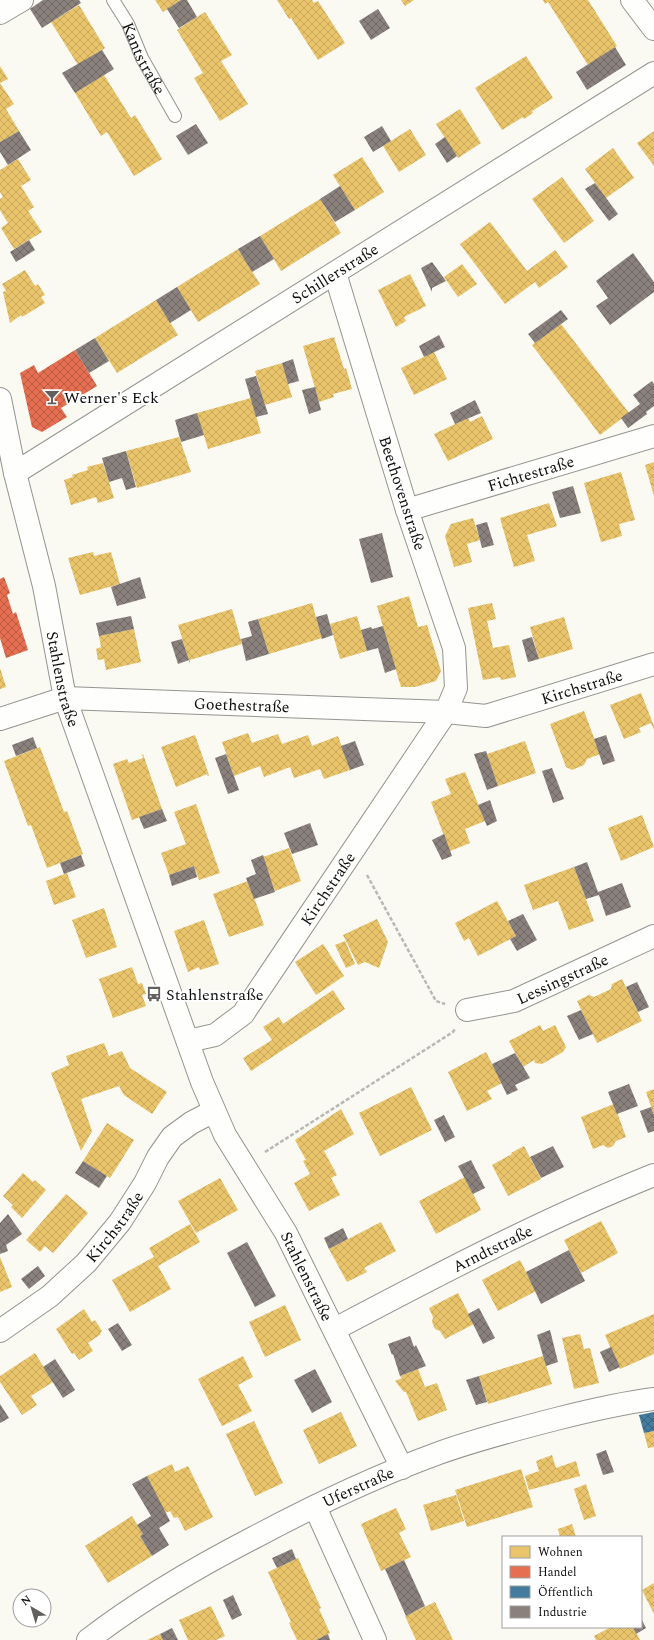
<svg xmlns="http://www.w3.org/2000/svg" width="654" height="1640" viewBox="0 0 654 1640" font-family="Spectral,serif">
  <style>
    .homes { fill: url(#homes-cross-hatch) }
    .shops { fill: url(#shops-cross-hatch) }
    .public { fill: url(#public-cross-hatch) }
    .industry { fill: url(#industry-cross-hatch) }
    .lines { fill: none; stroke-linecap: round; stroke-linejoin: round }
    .service-casing { stroke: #949491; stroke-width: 14 }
    .minor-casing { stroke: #949491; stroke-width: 24 }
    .path { stroke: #b8b8b6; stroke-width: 2.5; stroke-dasharray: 4 2; stroke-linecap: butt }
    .service { stroke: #fefefd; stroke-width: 12 }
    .minor { stroke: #fefefd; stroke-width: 22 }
    .labels { text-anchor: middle; stroke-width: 4; stroke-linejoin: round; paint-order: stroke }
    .street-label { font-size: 16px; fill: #0e0e0e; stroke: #fff }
    .poi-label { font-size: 16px; fill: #0e0e0e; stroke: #fff; text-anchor: start }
  </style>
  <defs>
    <pattern id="homes-cross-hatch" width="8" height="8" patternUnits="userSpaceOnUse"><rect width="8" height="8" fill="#e9c46a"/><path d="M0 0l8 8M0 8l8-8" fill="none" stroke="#c7a75b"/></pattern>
    <pattern id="shops-cross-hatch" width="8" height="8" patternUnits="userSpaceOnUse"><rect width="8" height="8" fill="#e76f51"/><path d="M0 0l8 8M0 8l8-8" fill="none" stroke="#ba5a42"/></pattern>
    <pattern id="public-cross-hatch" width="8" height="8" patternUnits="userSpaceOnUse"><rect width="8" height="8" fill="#457b9d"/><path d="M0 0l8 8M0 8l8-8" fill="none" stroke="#38637e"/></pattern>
    <pattern id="industry-cross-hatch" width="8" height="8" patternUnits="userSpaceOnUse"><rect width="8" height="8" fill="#8a817c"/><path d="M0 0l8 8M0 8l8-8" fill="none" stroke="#6f6864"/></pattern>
  </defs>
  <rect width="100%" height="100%" fill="#faf9f2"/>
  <g class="homes">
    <polygon points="155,0 181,0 163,12"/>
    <polygon points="277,0 312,0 314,3 318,1 345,43 318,60 291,18 289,19"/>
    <polygon points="401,0 414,0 405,6"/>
    <polygon points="543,0 588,0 617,46 588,65 548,2 545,4"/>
    <polygon points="79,5 105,48 78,65 51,22"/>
    <polygon points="205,12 232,55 221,61 248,104 220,121 194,78 203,73 177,30"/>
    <polygon points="526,56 553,98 532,111 533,113 524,119 523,117 502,130 475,88"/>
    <polygon points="0,66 8,79 0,83 14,104 6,109 19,131 0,142"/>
    <polygon points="104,75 131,118 135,115 162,159 134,176 107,132 101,136 75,93"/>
    <polygon points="460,109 481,143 458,158 436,124"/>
    <polygon points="410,129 426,155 399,172 383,146"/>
    <polygon points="654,131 654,166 637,143"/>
    <polygon points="613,148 634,178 606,198 585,169"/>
    <polygon points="362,157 384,192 355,210 333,175"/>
    <polygon points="18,159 31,180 21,186 34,207 28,211 42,232 14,249 1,228 8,223 0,210 0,199 3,197 0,192 0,170"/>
    <polygon points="562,177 594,221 564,243 532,199"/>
    <polygon points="320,199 341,233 281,271 260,236"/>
    <polygon points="490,222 527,271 555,250 568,267 539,288 535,282 505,304 460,244"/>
    <polygon points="238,249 260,284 198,322 177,287"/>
    <polygon points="462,264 477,284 458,297 444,277"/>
    <polygon points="25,270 35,286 38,284 45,295 41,297 45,303 22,317 21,315 10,323 3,292 6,291 2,284"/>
    <polygon points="410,274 426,306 404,317 406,321 396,327 378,290"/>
    <polygon points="156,300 178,335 117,373 95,338"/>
    <polygon points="561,324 629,413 600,435 532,345"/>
    <polygon points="334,337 344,369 346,368 352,389 333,394 334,397 319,402 303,346"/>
    <polygon points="434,352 447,379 414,395 401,368"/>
    <polygon points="282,363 292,397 265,405 255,371"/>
    <polygon points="251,398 261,433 208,449 197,413"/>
    <polygon points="482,416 493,439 448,461 434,434 468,418 470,422"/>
    <polygon points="179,437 191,472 137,488 126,451"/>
    <polygon points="654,462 654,496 645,465"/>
    <polygon points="103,463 114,498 98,503 96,497 71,505 64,480 73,477 72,475 88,470 87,467"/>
    <polygon points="621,472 635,520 619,524 622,536 601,542 584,483"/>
    <polygon points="549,503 557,526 527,535 535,561 514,567 500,518"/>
    <polygon points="473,518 480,540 467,544 472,562 454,567 445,536 451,524"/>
    <polygon points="93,552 94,556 111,552 120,584 80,595 68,558"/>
    <polygon points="409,596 418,627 427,625 441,671 436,681 415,687 401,687 377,606"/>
    <polygon points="312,603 322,638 269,654 258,619"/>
    <polygon points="492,603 496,619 487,621 493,648 509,645 516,677 501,680 500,677 483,680 468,608"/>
    <polygon points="232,609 242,644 190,660 190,664 178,625"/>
    <polygon points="357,616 367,651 340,659 330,624"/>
    <polygon points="564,617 573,649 539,659 530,627"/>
    <polygon points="134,629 141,662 106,670 104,659 98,660 96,649 101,647 99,636"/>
    <polygon points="0,668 6,687 0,689"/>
    <polygon points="641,693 654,726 654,730 651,723 639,728 641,732 624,739 610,705"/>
    <polygon points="584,711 600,754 587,759 584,765 572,770 566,767 550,724"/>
    <polygon points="248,733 252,743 278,734 282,744 308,735 312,746 338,736 350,770 324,779 320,769 294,778 290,767 264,777 260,766 234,776 222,742"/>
    <polygon points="195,735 209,775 208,776 207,774 176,787 161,747"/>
    <polygon points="525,741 536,773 498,786 487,754"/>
    <polygon points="40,747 64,812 67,811 83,854 47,868 31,825 28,826 4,761"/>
    <polygon points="142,754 143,754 162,809 132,820 113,764 127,759 129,763 143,758"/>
    <polygon points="465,772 485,821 465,829 470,843 450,851 431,802 451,794 445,779"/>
    <polygon points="196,804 220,873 199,880 194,866 169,875 161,853 186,844 174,812"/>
    <polygon points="642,815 654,847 621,861 608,828"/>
    <polygon points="289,848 301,881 275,891 263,857"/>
    <polygon points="574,867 594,921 569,930 558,901 533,910 524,885"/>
    <polygon points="67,873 76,897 54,905 46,881"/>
    <polygon points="248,881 264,925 229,937 213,894"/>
    <polygon points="497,901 516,936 478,956 469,938 464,941 455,923"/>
    <polygon points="104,908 117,947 86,958 72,920"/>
    <polygon points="377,919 388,942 379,968 365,962 358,965 343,935"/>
    <polygon points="204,920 219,964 200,970 199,967 188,972 174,931"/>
    <polygon points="345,941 355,964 346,968 335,945"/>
    <polygon points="323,944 344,976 316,995 295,962"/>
    <polygon points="132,967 138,984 142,983 146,994 142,995 146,1006 113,1018 99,979"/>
    <polygon points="622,979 642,1021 597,1043 577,1001 589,995 594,997 611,989 612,984"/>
    <polygon points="333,990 345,1009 251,1071 243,1058 272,1040 263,1027 279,1017 283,1024"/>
    <polygon points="540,1025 543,1031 555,1025 566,1047 563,1052 542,1064 535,1063 534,1060 523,1067 509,1041"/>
    <polygon points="104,1043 109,1056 122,1051 130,1068 167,1092 152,1114 124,1095 119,1086 81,1099 92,1131 81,1151 51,1073 69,1065 66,1056"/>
    <polygon points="486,1052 502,1083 487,1091 492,1099 467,1111 448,1072"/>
    <polygon points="411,1087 432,1130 380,1156 359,1113"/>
    <polygon points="654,1089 654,1115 646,1092"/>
    <polygon points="614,1104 626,1137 616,1141 613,1146 608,1148 603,1145 593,1149 581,1117"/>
    <polygon points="341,1109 354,1134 324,1151 337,1175 331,1178 340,1195 309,1211 294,1183 310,1174 303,1161 306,1160 295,1140"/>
    <polygon points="107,1123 134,1140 110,1178 83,1161"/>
    <polygon points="524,1146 541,1179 508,1196 492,1165 512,1154 511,1153"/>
    <polygon points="23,1173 33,1182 35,1180 46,1190 22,1218 11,1207 13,1205 3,1196"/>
    <polygon points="465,1177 481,1210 436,1234 419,1201"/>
    <polygon points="220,1178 238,1210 196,1233 178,1201"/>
    <polygon points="66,1194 88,1213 53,1253 45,1246 40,1252 26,1240"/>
    <polygon points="601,1221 618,1253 581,1273 564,1240"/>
    <polygon points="381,1222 396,1251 364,1268 367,1272 347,1282 329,1249"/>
    <polygon points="190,1224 200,1242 158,1266 171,1289 130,1312 112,1280 154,1257 149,1248"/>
    <polygon points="0,1257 12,1287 0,1292"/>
    <polygon points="520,1260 536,1291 498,1311 482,1280"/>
    <polygon points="458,1293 474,1324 445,1339 440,1331 435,1329 432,1322 433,1317 429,1308"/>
    <polygon points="285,1305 301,1340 265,1357 249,1322"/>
    <polygon points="84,1309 92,1322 95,1320 102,1331 100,1333 101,1334 88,1343 93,1351 79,1360 74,1353 72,1354 56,1329"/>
    <polygon points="654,1314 654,1354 620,1369 605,1335"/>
    <polygon points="580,1334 584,1349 590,1348 599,1383 574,1389 562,1338"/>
    <polygon points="35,1353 53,1382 31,1396 37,1405 22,1415 0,1382 0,1376"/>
    <polygon points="243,1356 253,1377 238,1385 252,1411 222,1426 198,1379"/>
    <polygon points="543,1356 552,1384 488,1404 479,1376"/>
    <polygon points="418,1369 425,1387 437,1383 447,1410 418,1421 406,1392 404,1392 395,1381 402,1378 400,1376"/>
    <polygon points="341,1412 357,1446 319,1464 303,1430"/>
    <polygon points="254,1421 283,1483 255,1496 226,1434"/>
    <polygon points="654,1431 654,1447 648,1448 644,1433"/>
    <polygon points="552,1455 556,1468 576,1461 580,1476 529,1490 525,1476 539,1471 536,1461"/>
    <polygon points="172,1464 175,1472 188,1466 213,1517 185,1531 178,1517 174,1518 170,1511 165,1513 147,1476"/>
    <polygon points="521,1469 533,1507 467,1527 455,1490"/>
    <polygon points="586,1484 596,1516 584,1520 574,1489"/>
    <polygon points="456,1495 464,1521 431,1531 423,1505"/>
    <polygon points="396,1508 406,1529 399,1533 411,1557 381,1571 361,1524"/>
    <polygon points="132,1516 143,1534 140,1536 152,1556 108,1583 85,1546"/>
    <polygon points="572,1524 576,1537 560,1537 558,1529"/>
    <polygon points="298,1558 321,1608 319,1609 330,1633 316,1640 297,1640 289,1623 291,1622 268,1572"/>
    <polygon points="654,1583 654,1614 642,1590"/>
    <polygon points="435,1602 453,1640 416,1640 405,1616"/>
    <polygon points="211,1606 225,1636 216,1640 188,1640 179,1620"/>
    <polygon points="611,1627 633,1627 640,1640 596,1640 594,1636"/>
    <polygon points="160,1634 163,1640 147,1640"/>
  </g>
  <g class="shops">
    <polygon points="75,350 97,386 61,408 67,417 42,432 32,427 20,373 34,365 38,373"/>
    <polygon points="4,577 10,593 7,595 13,614 16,612 28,650 6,658 0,638 0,579"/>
  </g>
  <polygon class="public" points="654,1412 654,1431 644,1433 639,1415"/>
  <g class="industry">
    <polygon points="43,0 79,0 81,3 42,28 30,9"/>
    <polygon points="181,0 187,0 197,17 179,28 167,9"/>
    <polygon points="378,9 390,28 371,40 359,21"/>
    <polygon points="615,47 626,65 587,90 576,72"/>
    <polygon points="102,50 114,69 75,93 62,73"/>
    <polygon points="196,124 208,143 188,155 176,136"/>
    <polygon points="382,126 391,141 373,152 364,137"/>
    <polygon points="19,131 31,150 8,165 0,152 0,142"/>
    <polygon points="445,137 457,156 447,163 435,144"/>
    <polygon points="595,183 618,214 609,221 585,189"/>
    <polygon points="340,186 355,210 335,222 320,199"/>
    <polygon points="260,236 274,259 252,272 238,249"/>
    <polygon points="29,240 35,250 16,262 10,252"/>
    <polygon points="633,253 654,282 654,292 610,325 596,306 608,298 596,281"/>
    <polygon points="432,262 446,281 432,288 432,292 421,268"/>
    <polygon points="177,287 191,310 170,323 156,300"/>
    <polygon points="561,310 568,319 535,343 528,334"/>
    <polygon points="439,335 445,347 424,357 419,346"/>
    <polygon points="95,338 109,361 89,373 75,350"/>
    <polygon points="293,359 299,381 288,384 282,363"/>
    <polygon points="256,376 268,414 256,417 245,379"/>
    <polygon points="652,381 654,384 654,406 646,412 647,414 628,428 621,418 640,404 633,395"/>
    <polygon points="315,387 321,410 309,414 302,390"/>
    <polygon points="475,400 481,413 455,424 450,413"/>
    <polygon points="197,413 204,435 181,442 175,420"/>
    <polygon points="126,451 136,487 126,490 122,478 109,482 102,458"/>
    <polygon points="573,486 581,513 560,518 552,492"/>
    <polygon points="487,522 494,545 482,548 476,525"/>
    <polygon points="382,533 393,577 371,583 359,539"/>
    <polygon points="140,577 146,598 117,606 111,587"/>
    <polygon points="327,614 333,635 322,639 316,617"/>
    <polygon points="131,616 134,629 99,636 96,623"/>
    <polygon points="258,619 269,654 246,661 241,639 252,636 248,622"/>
    <polygon points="383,626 396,669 385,673 378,648 367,651 361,630 371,627 372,629"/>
    <polygon points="532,637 539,659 528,662 522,640"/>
    <polygon points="182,639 189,660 178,664 171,642"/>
    <polygon points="606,735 615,761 603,765 594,739"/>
    <polygon points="33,737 37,748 16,756 12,745"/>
    <polygon points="355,741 364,765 350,770 341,746"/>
    <polygon points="486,751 498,786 487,790 474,754"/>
    <polygon points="226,754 239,790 228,794 215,758"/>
    <polygon points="552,768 564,799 553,803 542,771"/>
    <polygon points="490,800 497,821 487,826 478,805"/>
    <polygon points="162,809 167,821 144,829 139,817"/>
    <polygon points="310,823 318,845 292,854 284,833"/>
    <polygon points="444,834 452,856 442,860 432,840"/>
    <polygon points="81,855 85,866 64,874 60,863"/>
    <polygon points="263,855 275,892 254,899 246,878 256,874 251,860"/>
    <polygon points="587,862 598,892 622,883 631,907 606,916 599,895 586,899 574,867"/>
    <polygon points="194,866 197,877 172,886 169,875"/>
    <polygon points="523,914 537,940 517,951 510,939 516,936 508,921"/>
    <polygon points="637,982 649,1007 638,1012 626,987"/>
    <polygon points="581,1010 593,1034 579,1040 567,1016"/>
    <polygon points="515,1053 530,1078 515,1085 518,1090 507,1095 492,1064"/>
    <polygon points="629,1084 638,1106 617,1114 608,1092"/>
    <polygon points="651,1107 654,1115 654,1131 648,1133 640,1111"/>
    <polygon points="444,1115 455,1137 445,1142 434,1120"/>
    <polygon points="553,1146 564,1167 541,1178 530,1157"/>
    <polygon points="471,1160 485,1188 473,1194 458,1166"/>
    <polygon points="83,1161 107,1176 99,1188 75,1173"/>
    <polygon points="8,1214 22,1234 6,1245 8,1251 0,1254 0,1223"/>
    <polygon points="343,1228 348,1239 329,1249 324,1238"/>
    <polygon points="247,1242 276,1296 255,1307 227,1253"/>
    <polygon points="569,1250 585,1281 541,1304 526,1272"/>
    <polygon points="38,1266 45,1276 29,1289 21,1279"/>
    <polygon points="479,1308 495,1338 483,1344 468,1314"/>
    <polygon points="118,1323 132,1345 122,1351 108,1329"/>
    <polygon points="550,1330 558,1362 546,1366 537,1335"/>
    <polygon points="410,1336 414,1347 416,1345 426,1366 400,1376 393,1354 392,1355 388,1344"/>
    <polygon points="611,1347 620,1367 609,1372 600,1352"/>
    <polygon points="55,1359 75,1390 63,1398 43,1367"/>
    <polygon points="315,1369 332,1402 312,1413 294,1380"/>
    <polygon points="479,1376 487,1402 476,1405 466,1380"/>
    <polygon points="0,1404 9,1418 0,1423"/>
    <polygon points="606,1450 614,1472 603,1475 596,1454"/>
    <polygon points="147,1476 170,1521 159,1528 169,1545 152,1556 140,1536 143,1534 137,1525 151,1516 132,1484"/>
    <polygon points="292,1549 296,1559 277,1568 272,1558"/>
    <polygon points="404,1560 425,1606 406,1616 385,1569"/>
    <polygon points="233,1595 242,1615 232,1620 223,1600"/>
    <polygon points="641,1618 646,1628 636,1634 633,1627 641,1627"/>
    <polygon points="172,1628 178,1640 163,1640 160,1634"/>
    <polygon points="328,1634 330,1640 316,1640"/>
  </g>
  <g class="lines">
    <defs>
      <g id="service">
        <path id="s1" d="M 113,0 L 128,24 L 142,58 L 175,116"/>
      </g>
      <g id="minor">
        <polyline points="632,0 654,29"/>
        <polyline points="0,13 22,0"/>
        <path id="s2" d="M 0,399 L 15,473 L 44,586 L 65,698 L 202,1082 L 225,1135 L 286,1233 L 402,1468"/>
        <path id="s3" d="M 15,473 L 654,73"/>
        <path id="s4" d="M 407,510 L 654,436"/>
        <path id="s5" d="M 0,719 L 65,698 L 446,712 L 486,716 L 654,664"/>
        <path id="s6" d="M 467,1010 L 514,1001 L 654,936"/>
        <path id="s7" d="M 188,1041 L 215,1035 L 243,1014 L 446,712 L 456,688 L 454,648 L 407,510 L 335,273"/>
        <path id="s8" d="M 335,1329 C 439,1274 544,1219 654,1175"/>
        <path id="s9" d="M 0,1331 L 50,1296 L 86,1263 L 120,1222 L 145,1183 L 158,1157 L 172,1137 L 191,1123 L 214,1111"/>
        <polyline points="315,1507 375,1640"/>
        <path id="s10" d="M 88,1640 C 140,1600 197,1567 255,1537 C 315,1505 376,1476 439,1453 C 478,1439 517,1429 556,1419 C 588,1411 621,1403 654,1399"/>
      </g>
    </defs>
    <use href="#service" class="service-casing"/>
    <use href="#minor" class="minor-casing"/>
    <g class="path">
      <polyline points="367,875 436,1001 445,1004"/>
      <polyline points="265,1152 453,1032 455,1029"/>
    </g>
    <use href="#service" class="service"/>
    <use href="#minor" class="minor"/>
  </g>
  <defs>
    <symbol id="bar-bare" viewBox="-9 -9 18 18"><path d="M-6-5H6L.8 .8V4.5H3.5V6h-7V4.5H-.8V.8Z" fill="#61605e" stroke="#fff" stroke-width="2.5" paint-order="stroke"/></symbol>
    <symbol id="bus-bare" viewBox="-9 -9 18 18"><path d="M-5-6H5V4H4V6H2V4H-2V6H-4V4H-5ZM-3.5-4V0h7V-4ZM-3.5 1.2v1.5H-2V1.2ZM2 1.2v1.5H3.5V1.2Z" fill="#61605e" stroke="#fff" stroke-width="2.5" paint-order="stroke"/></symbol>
  </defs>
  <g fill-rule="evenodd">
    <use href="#bar-bare" x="41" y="386" width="22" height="22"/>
    <use href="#bus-bare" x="143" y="983" width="22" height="22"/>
  </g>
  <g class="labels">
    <g class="street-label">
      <text dy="6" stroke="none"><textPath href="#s1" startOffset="66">Kantstraße</textPath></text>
      <text dy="6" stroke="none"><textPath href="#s3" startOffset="377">Schillerstraße</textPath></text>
      <text dy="6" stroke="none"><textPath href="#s4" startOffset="129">Fichtestraße</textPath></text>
      <text transform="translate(403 493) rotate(72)" y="6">Beethovenstraße</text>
      <text dy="6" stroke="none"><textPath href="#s2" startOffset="287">Stahlenstraße</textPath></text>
      <text dy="6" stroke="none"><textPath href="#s5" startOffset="590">Kirchstraße</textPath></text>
      <text dy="6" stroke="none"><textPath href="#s5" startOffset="245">Goethestraße</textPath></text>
      <text dy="6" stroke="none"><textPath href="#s7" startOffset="214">Kirchstraße</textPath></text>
      <text dy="6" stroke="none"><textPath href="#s6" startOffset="101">Lessingstraße</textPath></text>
      <text dy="6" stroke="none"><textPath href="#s9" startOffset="156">Kirchstraße</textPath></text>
      <text dy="6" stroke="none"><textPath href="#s8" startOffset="177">Arndtstraße</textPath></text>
      <text dy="6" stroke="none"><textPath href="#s2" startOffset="935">Stahlenstraße</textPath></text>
      <text dy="6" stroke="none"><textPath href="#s10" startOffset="311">Uferstraße</textPath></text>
    </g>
    <g class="poi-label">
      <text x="64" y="403">Werner's Eck</text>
      <text x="166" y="1000">Stahlenstraße</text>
    </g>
  </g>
  <rect x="502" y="1536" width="140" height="92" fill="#ffffff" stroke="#9f9f9f"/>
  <rect x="510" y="1546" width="20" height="12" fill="#e9c46a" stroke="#9f9f9f"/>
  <text x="538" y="1556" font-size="12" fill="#0e0e0e">Wohnen</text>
  <rect x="510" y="1566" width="20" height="12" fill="#e76f51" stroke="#9f9f9f"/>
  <text x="538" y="1576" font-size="12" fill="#0e0e0e">Handel</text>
  <rect x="510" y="1586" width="20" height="12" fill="#457b9d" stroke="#9f9f9f"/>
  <text x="538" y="1596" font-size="12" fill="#0e0e0e">Öffentlich</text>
  <rect x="510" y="1606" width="20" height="12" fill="#8a817c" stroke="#9f9f9f"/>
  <text x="538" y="1616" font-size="12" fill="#0e0e0e">Industrie</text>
  <g transform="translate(32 1608) rotate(322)"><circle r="19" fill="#ffffff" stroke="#9f9f9f"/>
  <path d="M0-3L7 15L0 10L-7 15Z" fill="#61605e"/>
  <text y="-6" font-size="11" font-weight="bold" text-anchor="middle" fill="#0e0e0e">N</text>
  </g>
</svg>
